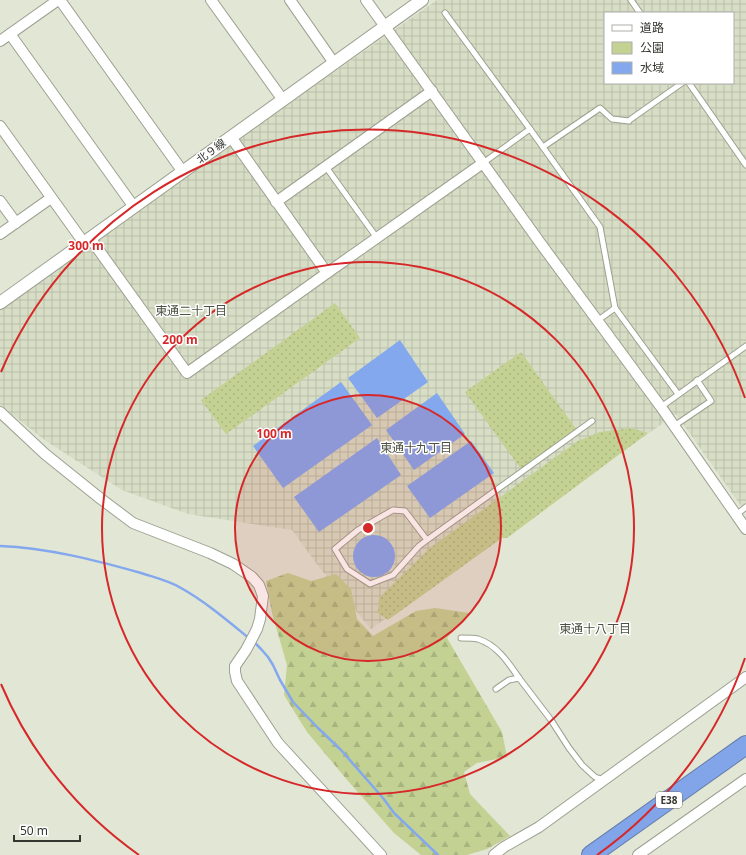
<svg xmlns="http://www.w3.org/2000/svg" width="746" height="855" viewBox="0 0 746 855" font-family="'Noto Sans','Noto Sans JP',sans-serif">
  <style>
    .industrial { fill: url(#industrial-grid); fill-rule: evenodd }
    .green { fill: url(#green-dots) }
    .forest { fill: url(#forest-firs) }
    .water { fill: #84a8ee }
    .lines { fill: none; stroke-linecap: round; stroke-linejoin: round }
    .stream { stroke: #84a8ee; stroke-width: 2.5 }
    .service-casing { stroke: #9da191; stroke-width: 7 }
    .minor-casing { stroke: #9da191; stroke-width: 12 }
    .tertiary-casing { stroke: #9da191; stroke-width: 14 }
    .motorway-casing { stroke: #677ea9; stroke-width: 20 }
    .service { stroke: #fff; stroke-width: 5 }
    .minor { stroke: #fff; stroke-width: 10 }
    .tertiary { stroke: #fff; stroke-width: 12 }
    .motorway { stroke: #82a5ea; stroke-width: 18 }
    .ring { fill: none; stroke: #d62828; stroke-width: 2 }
    .labels { text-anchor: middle; stroke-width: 3; stroke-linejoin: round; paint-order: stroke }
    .shield { fill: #fff; stroke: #71726d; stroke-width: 1 }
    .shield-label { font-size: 10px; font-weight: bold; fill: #34362f }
    .street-label { font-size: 11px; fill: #34362f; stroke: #fff }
    .neighbourhood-label { font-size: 12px; fill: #4d5142; stroke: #fff }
    .centre { fill: #d62828; stroke: #fff; stroke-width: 2 }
    .ring-label { font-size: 12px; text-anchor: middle; font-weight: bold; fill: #d62828; stroke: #fff; stroke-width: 3; stroke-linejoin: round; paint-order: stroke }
  </style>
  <defs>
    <pattern id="industrial-grid" width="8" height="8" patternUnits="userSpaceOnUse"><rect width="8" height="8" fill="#d7dec5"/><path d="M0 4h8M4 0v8" fill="none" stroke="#b9bfaa"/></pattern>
    <pattern id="green-dots" width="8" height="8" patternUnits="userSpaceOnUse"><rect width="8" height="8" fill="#c3d193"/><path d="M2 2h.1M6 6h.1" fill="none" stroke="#a8b47f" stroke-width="1.8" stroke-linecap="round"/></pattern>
    <pattern id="forest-firs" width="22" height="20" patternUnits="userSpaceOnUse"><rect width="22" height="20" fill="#c3d193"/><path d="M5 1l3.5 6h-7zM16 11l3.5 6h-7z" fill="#a8b47f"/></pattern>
  </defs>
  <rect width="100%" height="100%" fill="#e1e6d5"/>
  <path class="industrial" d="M 437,0 L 746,0 L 746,513 L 676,414 L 371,629 L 319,567 L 292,530 L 188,514 L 122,490 L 46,441 L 0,405 L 0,307 ZM 605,13 L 733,13 L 733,83 L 605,83 Z"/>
  <g class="green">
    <polygon points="335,303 360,338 226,434 201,400"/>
    <polygon points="521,352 576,429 521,469 465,392"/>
    <polygon points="631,428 648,433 507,538 502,538 388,620 378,613 379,598 430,548 578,441 600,432"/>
  </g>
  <polygon class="forest" points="288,573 311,581 336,574 351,589 357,619 373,636 416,611 435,608 469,613 447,638 502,732 507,757 477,763 464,772 470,794 510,836 487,849 467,855 421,855 394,833 348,781 307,732 284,695 287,665 272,613 266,581"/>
  <g class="water">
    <polygon points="400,340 428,382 377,418 348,378"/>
    <polygon points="341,382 372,425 283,488 253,446"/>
    <polygon points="437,393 465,434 414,470 386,430"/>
    <polygon points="377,438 401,475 319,532 294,497"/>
    <polygon points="471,441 494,473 430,518 407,486"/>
    <circle cx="374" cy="556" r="21"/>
  </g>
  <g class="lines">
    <g class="stream">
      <path d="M 0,546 C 48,548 95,560 141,573 C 153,577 170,581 181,588 C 206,602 228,621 250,639"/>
      <polyline points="254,642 261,649 268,657 273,665 280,680 293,702 318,728 341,750 383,798 394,813 438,855"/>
    </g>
    <defs>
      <g id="service">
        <polyline points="631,0 640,13"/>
        <polyline points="445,13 530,129"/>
        <polyline points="689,83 746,165"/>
        <polyline points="631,119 682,83"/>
        <polyline points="543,147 600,108 612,119 629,121"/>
        <polyline points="483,163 530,129 600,227 615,308"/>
        <polyline points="326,167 377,238"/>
        <polyline points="597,321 615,308 678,394"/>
        <polyline points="661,407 746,346"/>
        <polyline points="674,426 711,401 697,380"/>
        <polyline points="736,515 746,507"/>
        <polyline points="427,540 405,511 393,510 358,530 335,549 347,569 370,584 393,575 419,546 427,540 592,421"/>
        <path d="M 461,638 C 467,638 473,638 478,639 C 497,645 508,662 519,678"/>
        <polyline points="496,689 509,680 519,678 551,720 569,748 582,765 595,777 604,780"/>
      </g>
      <g id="minor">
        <polyline points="60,0 183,172"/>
        <polyline points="211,0 283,100"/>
        <polyline points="290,0 334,63"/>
        <polyline points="366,0 541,244 661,407 746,529"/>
        <polyline points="10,34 134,207"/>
        <polyline points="0,41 58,0"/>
        <polyline points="0,126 84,243"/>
        <polyline points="231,137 327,273"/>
        <polyline points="0,201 16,223"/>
        <polyline points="276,202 432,91"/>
        <polyline points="0,234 51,198"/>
        <polyline points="90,238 187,373 327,273 483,163"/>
        <polyline points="0,412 45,454 101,499 133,523 210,553 233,564 252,577 259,585 263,596 260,619 257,629 246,650 235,666 235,672 237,681 278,743 381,855"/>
        <polyline points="494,855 504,847 539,827 746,677"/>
        <polyline points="638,855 746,779"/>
      </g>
      <polyline id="tertiary" points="0,303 422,0"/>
      <polyline id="motorway" points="591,855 746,745"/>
    </defs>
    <use href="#service" class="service-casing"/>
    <use href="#minor" class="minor-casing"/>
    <use href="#tertiary" class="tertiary-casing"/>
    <use href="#motorway" class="motorway-casing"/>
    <use href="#service" class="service"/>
    <use href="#minor" class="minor"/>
    <use href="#tertiary" class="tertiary"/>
    <use href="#motorway" class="motorway"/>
  </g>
  <circle cx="368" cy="528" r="133" fill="#d62828" fill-opacity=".12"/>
  <g class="ring">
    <circle cx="368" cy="528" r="133"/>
    <circle cx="368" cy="528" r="266"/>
    <path d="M745 658A399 399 0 0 1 597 855M139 855A399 399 0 0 1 1 684M1 372A399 399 0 0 1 745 398"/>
  </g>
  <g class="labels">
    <rect class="shield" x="656" y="792" width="26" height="16" rx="3"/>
    <g class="shield-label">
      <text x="669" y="804">E38</text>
    </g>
    <g class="street-label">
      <text transform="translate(211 151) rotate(-36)" y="4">北９線</text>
    </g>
    <g class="neighbourhood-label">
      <text x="191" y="315">東通二十丁目</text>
      <text x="416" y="452">東通十九丁目</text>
      <text x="595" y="633">東通十八丁目</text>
    </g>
  </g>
  <circle cx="368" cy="528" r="6" class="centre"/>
  <g class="ring-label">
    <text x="86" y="250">300 m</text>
    <text x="180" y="344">200 m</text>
    <text x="274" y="438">100 m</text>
  </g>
  <rect x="604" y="12" width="130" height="72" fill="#ffffff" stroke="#aeafac"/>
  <rect x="612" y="25" width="20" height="6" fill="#ffffff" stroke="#aeafac"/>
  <text x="640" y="32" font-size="12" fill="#34362f">道路</text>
  <rect x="612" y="42" width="20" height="12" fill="#c3d193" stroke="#aeafac"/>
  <text x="640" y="52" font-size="12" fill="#34362f">公園</text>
  <rect x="612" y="62" width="20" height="12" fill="#84a8ee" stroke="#aeafac"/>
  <text x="640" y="72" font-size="12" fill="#34362f">水域</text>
  <path d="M14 835v6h66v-6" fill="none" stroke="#34362f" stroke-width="2"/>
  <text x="20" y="835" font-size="12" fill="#34362f" stroke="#ffffff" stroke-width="3" paint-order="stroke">50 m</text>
</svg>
